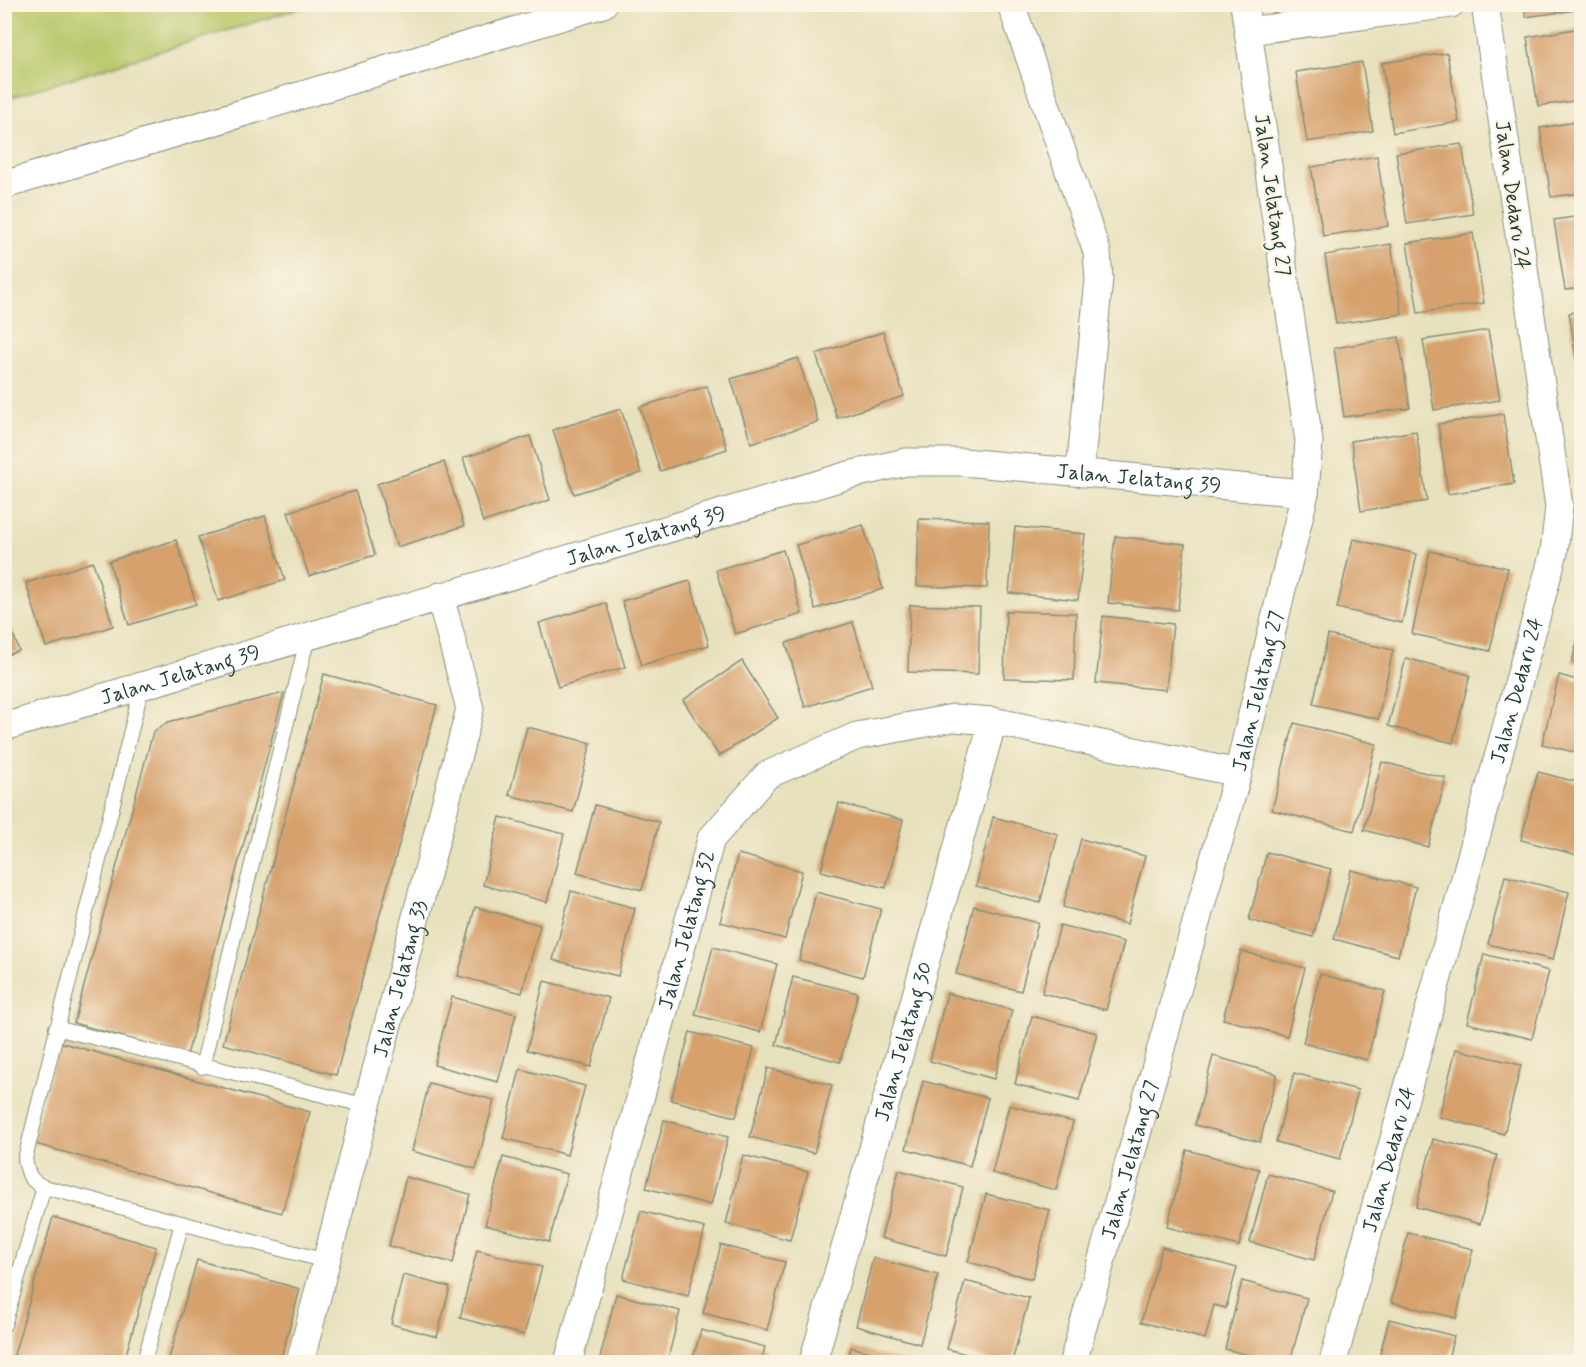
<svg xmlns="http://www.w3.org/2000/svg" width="1586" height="1367" viewBox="0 0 1586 1367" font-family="Mynerve,sans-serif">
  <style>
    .green { fill: #b8c76a; stroke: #6c824f; stroke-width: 1.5 }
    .building { fill: #d6a16d }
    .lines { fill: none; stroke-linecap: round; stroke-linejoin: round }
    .service-casing { stroke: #848f79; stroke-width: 16 }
    .minor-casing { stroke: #848f79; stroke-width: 29 }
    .service { stroke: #fff; stroke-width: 14 }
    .minor { stroke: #fff; stroke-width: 27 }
    .labels { text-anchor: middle; stroke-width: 4.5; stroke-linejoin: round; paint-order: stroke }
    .street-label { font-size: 21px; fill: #1f3d34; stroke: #fcf5e5 }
  </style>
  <rect width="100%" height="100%" fill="#fcf5e5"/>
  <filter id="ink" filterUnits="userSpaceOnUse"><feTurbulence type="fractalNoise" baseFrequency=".0167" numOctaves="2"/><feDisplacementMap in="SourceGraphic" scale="12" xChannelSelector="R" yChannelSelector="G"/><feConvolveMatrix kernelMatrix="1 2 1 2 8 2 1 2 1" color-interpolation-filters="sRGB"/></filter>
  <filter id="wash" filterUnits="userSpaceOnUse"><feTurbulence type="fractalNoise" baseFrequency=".008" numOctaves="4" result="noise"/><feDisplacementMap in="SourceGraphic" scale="24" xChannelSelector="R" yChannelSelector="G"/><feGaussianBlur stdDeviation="1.35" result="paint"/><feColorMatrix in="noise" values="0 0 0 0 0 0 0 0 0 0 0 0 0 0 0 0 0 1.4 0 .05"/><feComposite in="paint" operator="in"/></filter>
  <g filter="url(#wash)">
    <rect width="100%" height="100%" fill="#e8e1be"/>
    <polygon class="green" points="5,4 310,4 310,5 5,99"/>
    <g id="blocks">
      <g class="building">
        <polygon points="1524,4 1581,4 1581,9 1526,17"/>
        <polygon points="1581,28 1581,100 1538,106 1527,37"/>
        <polygon points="1447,53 1459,122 1393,133 1382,63"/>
        <polygon points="1362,62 1373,131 1307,142 1296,72"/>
        <polygon points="1581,121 1581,193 1551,197 1540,128"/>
        <polygon points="1462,144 1473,214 1407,224 1396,153"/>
        <polygon points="1377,156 1388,226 1323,236 1311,167"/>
        <polygon points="1581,216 1581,288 1565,290 1554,220"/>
        <polygon points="1473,233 1484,303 1418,313 1407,243"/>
        <polygon points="1391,244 1402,314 1336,324 1325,255"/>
        <polygon points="1581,311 1581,383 1580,383 1569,313"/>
        <polygon points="1488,330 1500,400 1434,410 1423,340"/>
        <polygon points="883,332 904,396 837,418 816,354"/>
        <polygon points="1399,337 1410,408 1344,417 1334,348"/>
        <polygon points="798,358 818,422 751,443 731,379"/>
        <polygon points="707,386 727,449 660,471 640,407"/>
        <polygon points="621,409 641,473 574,494 553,430"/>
        <polygon points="1503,414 1514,484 1448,494 1438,424"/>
        <polygon points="1416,431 1427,501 1361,511 1351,441"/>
        <polygon points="530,436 550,500 483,522 463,458"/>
        <polygon points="444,462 464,526 397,547 377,484"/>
        <polygon points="355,491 375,555 309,576 288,512"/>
        <polygon points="265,516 285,580 218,601 198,537"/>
        <polygon points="919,519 989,521 987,588 917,586"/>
        <polygon points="863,525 883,589 815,609 796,545"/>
        <polygon points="1015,527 1085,534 1078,600 1009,593"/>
        <polygon points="1115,536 1185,544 1178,610 1108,603"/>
        <polygon points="1353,539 1417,554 1402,623 1337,608"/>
        <polygon points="176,540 196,604 129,625 109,561"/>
        <polygon points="783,550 802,614 735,634 716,570"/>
        <polygon points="1430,551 1508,568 1490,651 1412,634"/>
        <polygon points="93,562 113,626 46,647 26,583"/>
        <polygon points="690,581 709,645 642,665 622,601"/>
        <polygon points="606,603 625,667 558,687 539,623"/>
        <polygon points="910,605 980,607 978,674 908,672"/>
        <polygon points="4,607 19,651 4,656"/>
        <polygon points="1006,611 1076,613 1074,680 1004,678"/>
        <polygon points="1103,616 1173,624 1166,690 1096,683"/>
        <polygon points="853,622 872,686 805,707 786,643"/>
        <polygon points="1581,626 1581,664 1572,662"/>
        <polygon points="1328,635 1393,650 1378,719 1313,704"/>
        <polygon points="1406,658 1470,675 1453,743 1388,726"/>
        <polygon points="742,661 778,718 719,756 683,700"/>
        <polygon points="324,674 437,705 336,1075 223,1044"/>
        <polygon points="1559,675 1581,681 1581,754 1542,744"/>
        <polygon points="284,693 187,1055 74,1023 153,732 168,722"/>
        <polygon points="1294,723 1376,744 1354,831 1272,810"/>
        <polygon points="527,727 591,743 573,812 509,795"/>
        <polygon points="1382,762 1446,778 1428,847 1364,830"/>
        <polygon points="1538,772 1581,783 1581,856 1521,840"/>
        <polygon points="839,803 903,820 886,888 821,871"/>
        <polygon points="595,805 659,822 642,890 577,873"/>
        <polygon points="500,817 564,834 547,902 483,885"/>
        <polygon points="993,817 1058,834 1040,903 976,886"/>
        <polygon points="1081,839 1145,856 1127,924 1063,907"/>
        <polygon points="1267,852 1331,869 1313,937 1249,920"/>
        <polygon points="738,854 802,871 785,939 720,922"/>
        <polygon points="1351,870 1416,887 1398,956 1334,939"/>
        <polygon points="1505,876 1569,892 1553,960 1488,944"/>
        <polygon points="571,891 635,908 618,976 553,960"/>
        <polygon points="816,892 881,909 863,977 799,960"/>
        <polygon points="974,906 1038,923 1021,991 956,974"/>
        <polygon points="475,907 540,925 522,993 458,976"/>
        <polygon points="1060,925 1124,942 1106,1010 1042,993"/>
        <polygon points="713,947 777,964 760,1032 695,1015"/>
        <polygon points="1241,951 1305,968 1287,1036 1223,1019"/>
        <polygon points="1484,954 1549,971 1532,1039 1467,1023"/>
        <polygon points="1320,974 1385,991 1367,1060 1303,1043"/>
        <polygon points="793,977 858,993 840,1062 776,1045"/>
        <polygon points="544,981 609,998 591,1067 527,1050"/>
        <polygon points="947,993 1012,1010 994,1079 930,1061"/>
        <polygon points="452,997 516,1014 498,1082 434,1065"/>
        <polygon points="1032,1016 1097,1033 1079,1101 1015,1084"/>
        <polygon points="690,1032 754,1048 736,1117 671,1100"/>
        <polygon points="59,1042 310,1112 282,1213 32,1143"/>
        <polygon points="1456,1049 1521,1065 1504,1134 1439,1117"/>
        <polygon points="1213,1056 1277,1074 1260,1142 1195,1125"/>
        <polygon points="768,1068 832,1085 814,1153 750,1137"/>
        <polygon points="520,1069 585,1086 567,1155 503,1138"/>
        <polygon points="1294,1073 1358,1090 1340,1159 1276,1142"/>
        <polygon points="923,1081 988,1098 970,1166 906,1149"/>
        <polygon points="429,1083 494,1100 476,1169 412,1151"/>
        <polygon points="1009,1105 1073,1122 1056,1190 992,1173"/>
        <polygon points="664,1120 728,1137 711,1205 646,1188"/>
        <polygon points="1433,1139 1497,1155 1480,1224 1416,1207"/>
        <polygon points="1187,1150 1259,1169 1239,1246 1167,1227"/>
        <polygon points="743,1155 808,1172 790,1240 726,1224"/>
        <polygon points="503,1157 567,1174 549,1242 485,1225"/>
        <polygon points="899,1170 963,1187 946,1256 881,1238"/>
        <polygon points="1268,1174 1332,1191 1314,1260 1250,1242"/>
        <polygon points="406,1177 470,1194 453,1263 389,1246"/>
        <polygon points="986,1194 1050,1210 1032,1279 968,1262"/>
        <polygon points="641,1211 705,1228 688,1296 623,1279"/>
        <polygon points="53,1217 156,1247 124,1362 12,1362"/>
        <polygon points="1408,1233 1473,1249 1456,1318 1391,1302"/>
        <polygon points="721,1245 785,1262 767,1330 703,1313"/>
        <polygon points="1162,1247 1237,1268 1226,1308 1214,1305 1205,1339 1141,1322"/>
        <polygon points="477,1250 542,1267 524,1335 460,1318"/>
        <polygon points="873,1258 938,1275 920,1344 856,1326"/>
        <polygon points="197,1260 300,1289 280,1362 168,1362"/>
        <polygon points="403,1275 450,1287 437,1337 391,1324"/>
        <polygon points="965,1281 1029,1298 1012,1362 997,1362 947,1349"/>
        <polygon points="1242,1281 1307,1298 1290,1362 1275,1362 1225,1349"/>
        <polygon points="616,1294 680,1311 667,1362 599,1362"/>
        <polygon points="1389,1319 1454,1336 1447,1362 1378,1362"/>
        <polygon points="701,1330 765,1347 761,1362 692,1362"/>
        <polygon points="851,1347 906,1362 847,1362"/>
      </g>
    </g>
  </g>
  <g filter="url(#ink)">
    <use href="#blocks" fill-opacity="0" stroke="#848f79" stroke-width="1.5"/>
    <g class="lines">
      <defs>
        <g id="service">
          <path d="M 142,686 L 25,1159 C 28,1175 30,1181 44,1187 L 326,1261"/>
          <polyline points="56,1028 367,1106"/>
          <polyline points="202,1067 308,636"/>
          <polyline points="4,1325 44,1187"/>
          <polyline points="144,1362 182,1223"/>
        </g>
        <g id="minor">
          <polyline points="1011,4 1097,252 1099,279 1080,471"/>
          <polyline points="1248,31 1451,4"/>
          <polyline points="4,185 603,4"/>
          <path id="s1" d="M 4,727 L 849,475 L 906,462 L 963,462 L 1305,493"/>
          <path id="s2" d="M 300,1362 L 470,709 L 440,596"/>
          <path id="s3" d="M 568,1362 L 711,839 L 767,775 L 857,736 L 953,718 L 993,721 L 1238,773"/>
          <path id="s4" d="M 813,1362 L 993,721"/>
          <path id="s5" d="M 1073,1362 L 1238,773 L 1305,493 L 1309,441 L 1244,4"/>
          <path id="s6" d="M 1333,1362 L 1554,552 L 1559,506 L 1485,4"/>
        </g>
      </defs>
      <use href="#service" class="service-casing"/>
      <use href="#minor" class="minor-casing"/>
      <use href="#service" class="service"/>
      <use href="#minor" class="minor"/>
    </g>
  </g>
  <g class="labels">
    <g class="street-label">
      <text transform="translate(1273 195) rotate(82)" y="7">Jalan Jelatang 27</text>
      <text transform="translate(1513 195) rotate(82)" y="7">Jalan Dedaru 24</text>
      <text dy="7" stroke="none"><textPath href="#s1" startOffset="1174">Jalan Jelatang 39</textPath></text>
      <text dy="7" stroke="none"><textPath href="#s1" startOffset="670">Jalan Jelatang 39</textPath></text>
      <text dy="7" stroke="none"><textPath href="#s1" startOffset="184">Jalan Jelatang 39</textPath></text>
      <text dy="7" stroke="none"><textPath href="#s6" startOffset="696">Jalan Dedaru 24</textPath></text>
      <text dy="7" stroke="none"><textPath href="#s5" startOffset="696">Jalan Jelatang 27</textPath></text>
      <text dy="7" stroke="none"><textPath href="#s3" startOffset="448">Jalan Jelatang 32</textPath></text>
      <text dy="7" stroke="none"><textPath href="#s2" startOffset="396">Jalan Jelatang 33</textPath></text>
      <text dy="7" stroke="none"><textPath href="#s4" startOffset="333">Jalan Jelatang 30</textPath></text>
      <text dy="7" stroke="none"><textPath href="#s6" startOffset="210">Jalan Dedaru 24</textPath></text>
      <text dy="7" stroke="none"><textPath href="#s5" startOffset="210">Jalan Jelatang 27</textPath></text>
    </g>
  </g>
  <rect width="1586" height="1367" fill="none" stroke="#fcf5e5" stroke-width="24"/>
</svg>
